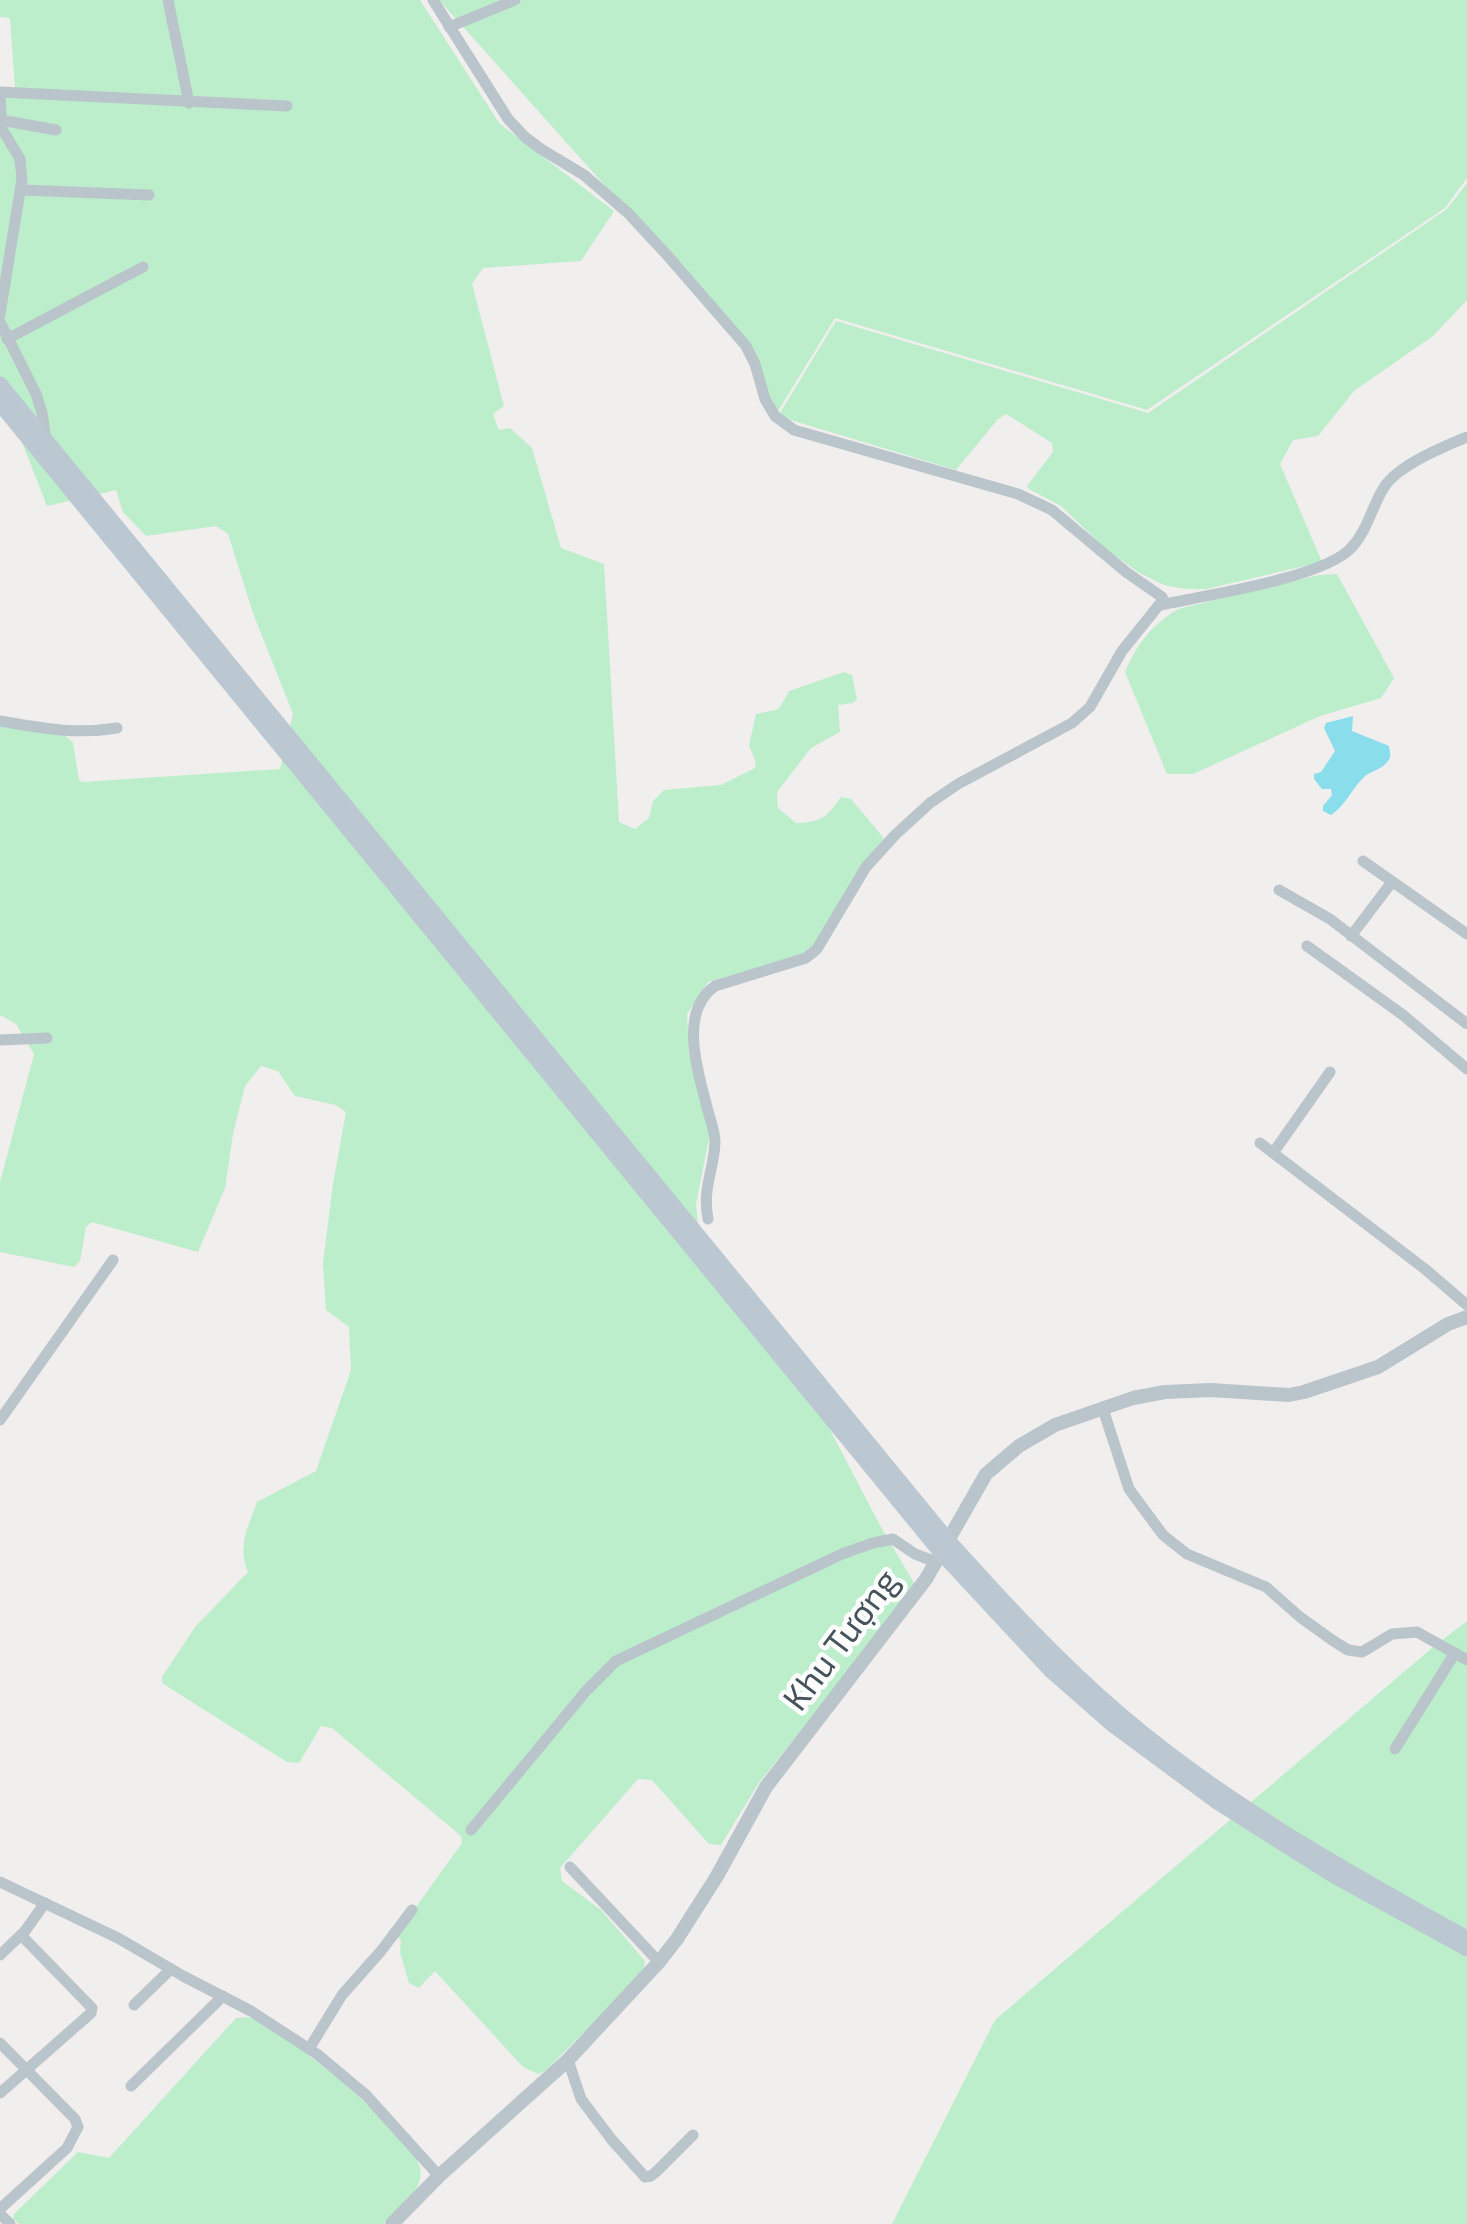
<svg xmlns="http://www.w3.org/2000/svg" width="1467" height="2224" viewBox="0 0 1467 2224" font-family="'Exo 2',sans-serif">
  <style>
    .green { fill: #bceecb }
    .water { fill: #8adeeb }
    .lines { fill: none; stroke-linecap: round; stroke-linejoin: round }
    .minor { stroke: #b9c4cb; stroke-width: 11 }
    .tertiary { stroke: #b9c4cb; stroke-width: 14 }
    .secondary { stroke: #bbc8d2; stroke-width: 15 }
    .labels { text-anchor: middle; stroke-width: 9; stroke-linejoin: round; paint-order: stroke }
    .street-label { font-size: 35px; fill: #46535b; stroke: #fff }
  </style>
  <rect width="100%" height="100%" fill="#f1eeee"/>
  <g class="green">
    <path d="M 0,0 L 420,0 L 499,123 L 614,211 L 581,261 L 483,268 L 472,284 L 504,406 L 493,414 L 499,430 L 510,428 L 532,448 L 561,548 L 604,564 L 619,822 L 635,829 L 649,818 L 653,801 L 664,790 L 721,785 L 755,768 L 756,763 L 749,745 L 756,714 L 779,709 L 789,691 L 844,672 L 852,675 L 857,699 L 853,703 L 838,705 L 840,732 L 811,748 L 777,792 L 778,808 L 796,823 C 822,822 826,818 841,797 L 851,799 L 883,837 L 882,843 L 821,938 L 804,955 L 708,982 L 687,1014 L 689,1054 L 710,1133 L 696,1204 L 698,1223 L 797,1367 L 881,1527 L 914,1583 L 908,1596 L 758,1784 L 721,1845 L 709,1844 L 652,1780 L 638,1779 L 560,1868 L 562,1881 L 601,1910 L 645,1961 L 643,1974 L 545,2071 L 538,2074 L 523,2067 L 435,1971 L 419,1988 L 409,1983 L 400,1952 L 401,1940 L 396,1935 L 462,1843 L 461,1836 L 332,1728 L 321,1726 L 299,1763 L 287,1762 L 162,1683 L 162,1677 L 195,1627 L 248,1572 C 237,1546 248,1527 257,1502 L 316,1471 L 351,1370 L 349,1327 L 326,1310 L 323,1263 L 333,1184 L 346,1112 L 336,1105 L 295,1096 L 278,1071 L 261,1066 L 245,1086 L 233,1134 L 225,1188 L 198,1252 L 92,1222 L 86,1227 L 80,1261 L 74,1267 L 0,1252 L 0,1182 L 34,1054 L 16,1024 L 0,1015 L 0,724 L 66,736 L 73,743 L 79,780 L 82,782 L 280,769 L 293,714 L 253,613 L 228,534 L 216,526 L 146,536 L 123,512 L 116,490 L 47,506 L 0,386 L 0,88 L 15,88 L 10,18 L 0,17 Z"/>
    <polygon points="439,0 1467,0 1467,178 1445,208 1147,410 835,318 775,416 736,332"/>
    <polygon points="1467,183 1467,300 1433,336 1354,391 1318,436 1293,440 1280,464 1322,562 1206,589 1186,589 1164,585 1138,572 1105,548 1061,506 1029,489 1027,486 1053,452 1052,443 1006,414 998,419 956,470 784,418 780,413 836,321 1148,413 1447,209"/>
    <path d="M 1337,574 L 1394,678 L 1381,698 L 1320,716 L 1193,774 L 1167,774 L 1125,672 C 1138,642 1151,626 1178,609 L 1319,575 Z"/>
    <polygon points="1467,1621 1467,2224 892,2224 995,2020 1432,1648"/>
    <path d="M 253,2017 C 303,2050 345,2080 387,2124 C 398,2135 417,2153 420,2168 C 425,2191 397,2210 383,2224 L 19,2224 L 13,2219 L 14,2214 L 78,2152 L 109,2158 L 236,2018 Z"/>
  </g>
  <path class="water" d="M 1353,716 L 1352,731 L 1389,746 C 1390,753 1392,757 1387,762 C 1382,769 1372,771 1365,776 C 1352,788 1346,805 1331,815 L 1323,811 L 1323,806 L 1332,795 L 1331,789 L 1322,789 L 1314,779 L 1314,774 L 1321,772 L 1335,751 L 1324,728 L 1326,723 Z"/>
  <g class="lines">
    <g class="minor">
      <polyline points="168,0 189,103"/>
      <path d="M 433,0 L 508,119 L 525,137 L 541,149 L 584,175 L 628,213 L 666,254 L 746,346 L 755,364 L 765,399 L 775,416 L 794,430 L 1018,494 L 1052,510 L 1126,572 L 1162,597 L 1163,600 L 1122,651 L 1090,707 L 1072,723 L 958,784 L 930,803 L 895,835 L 866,867 L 817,949 L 806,958 L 715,986 C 677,1013 699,1074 708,1111 C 711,1121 715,1132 715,1142 C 714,1171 702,1187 708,1219"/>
      <polyline points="449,27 515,0"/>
      <polyline points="0,92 287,106"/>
      <polyline points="0,97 2,129 20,159 22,179 0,314"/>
      <polyline points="1,120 56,130"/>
      <polyline points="21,190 149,195"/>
      <polyline points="0,322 36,394 42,413 46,439"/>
      <polyline points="7,339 143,267"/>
      <path d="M 1160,605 C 1203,596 1322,578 1350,549 C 1367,532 1371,509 1383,489 C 1396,466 1443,447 1467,437"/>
      <path d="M 0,721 C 42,728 74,735 117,728"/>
      <polyline points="1363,861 1467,934"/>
      <polyline points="1279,890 1330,919 1467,1024"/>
      <polyline points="1351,936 1392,882"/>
      <polyline points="1307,946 1403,1015 1467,1069"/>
      <polyline points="0,1040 47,1038"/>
      <polyline points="1260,1143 1425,1269 1467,1305"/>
      <polyline points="1273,1153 1330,1072"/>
      <polyline points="1103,1409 1129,1489 1163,1535 1187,1554 1266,1587 1300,1617 1332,1640 1348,1650 1362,1652 1392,1634 1417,1632 1467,1660"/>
      <polyline points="0,1420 113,1260"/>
      <polyline points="1395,1749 1455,1653"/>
      <polyline points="471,1830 586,1691 616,1661 842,1554 873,1543 893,1539 915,1554 936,1562"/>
      <polyline points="570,1867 659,1962"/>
      <polyline points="0,1882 118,1938 183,1976 251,2011 317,2054 366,2095 439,2176"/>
      <polyline points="0,1955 25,1931 45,1903"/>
      <polyline points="134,2005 171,1969"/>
      <polyline points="0,2043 75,2119 78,2127 67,2148 0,2209"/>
      <polyline points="309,2049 342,1995 381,1951 412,1910"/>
      <polyline points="568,2060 581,2099 612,2140 645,2177 651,2176 656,2172 693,2135"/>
      <polyline points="131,2086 223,1996"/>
      <polyline points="0,2093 91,2013 92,2008 21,1935"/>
      <polyline points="0,2214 10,2224"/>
    </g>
    <polyline class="tertiary" points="392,2224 439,2176 568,2060 659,1962 677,1939 717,1876 766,1787 926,1579 986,1474 1019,1446 1055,1425 1133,1398 1165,1392 1211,1390 1289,1395 1304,1392 1378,1367 1448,1324 1467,1317"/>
    <g class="secondary">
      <path d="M 0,384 L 948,1540 C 1003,1601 1058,1661 1120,1714 C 1225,1804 1347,1871 1467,1938"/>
      <polyline points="0,404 941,1553 1050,1670 1114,1726 1217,1802 1334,1876 1467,1949"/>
    </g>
  </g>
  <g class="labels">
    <g class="street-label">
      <text transform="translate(841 1640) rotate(-53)" y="12">Khu Tượng</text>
    </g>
  </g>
</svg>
